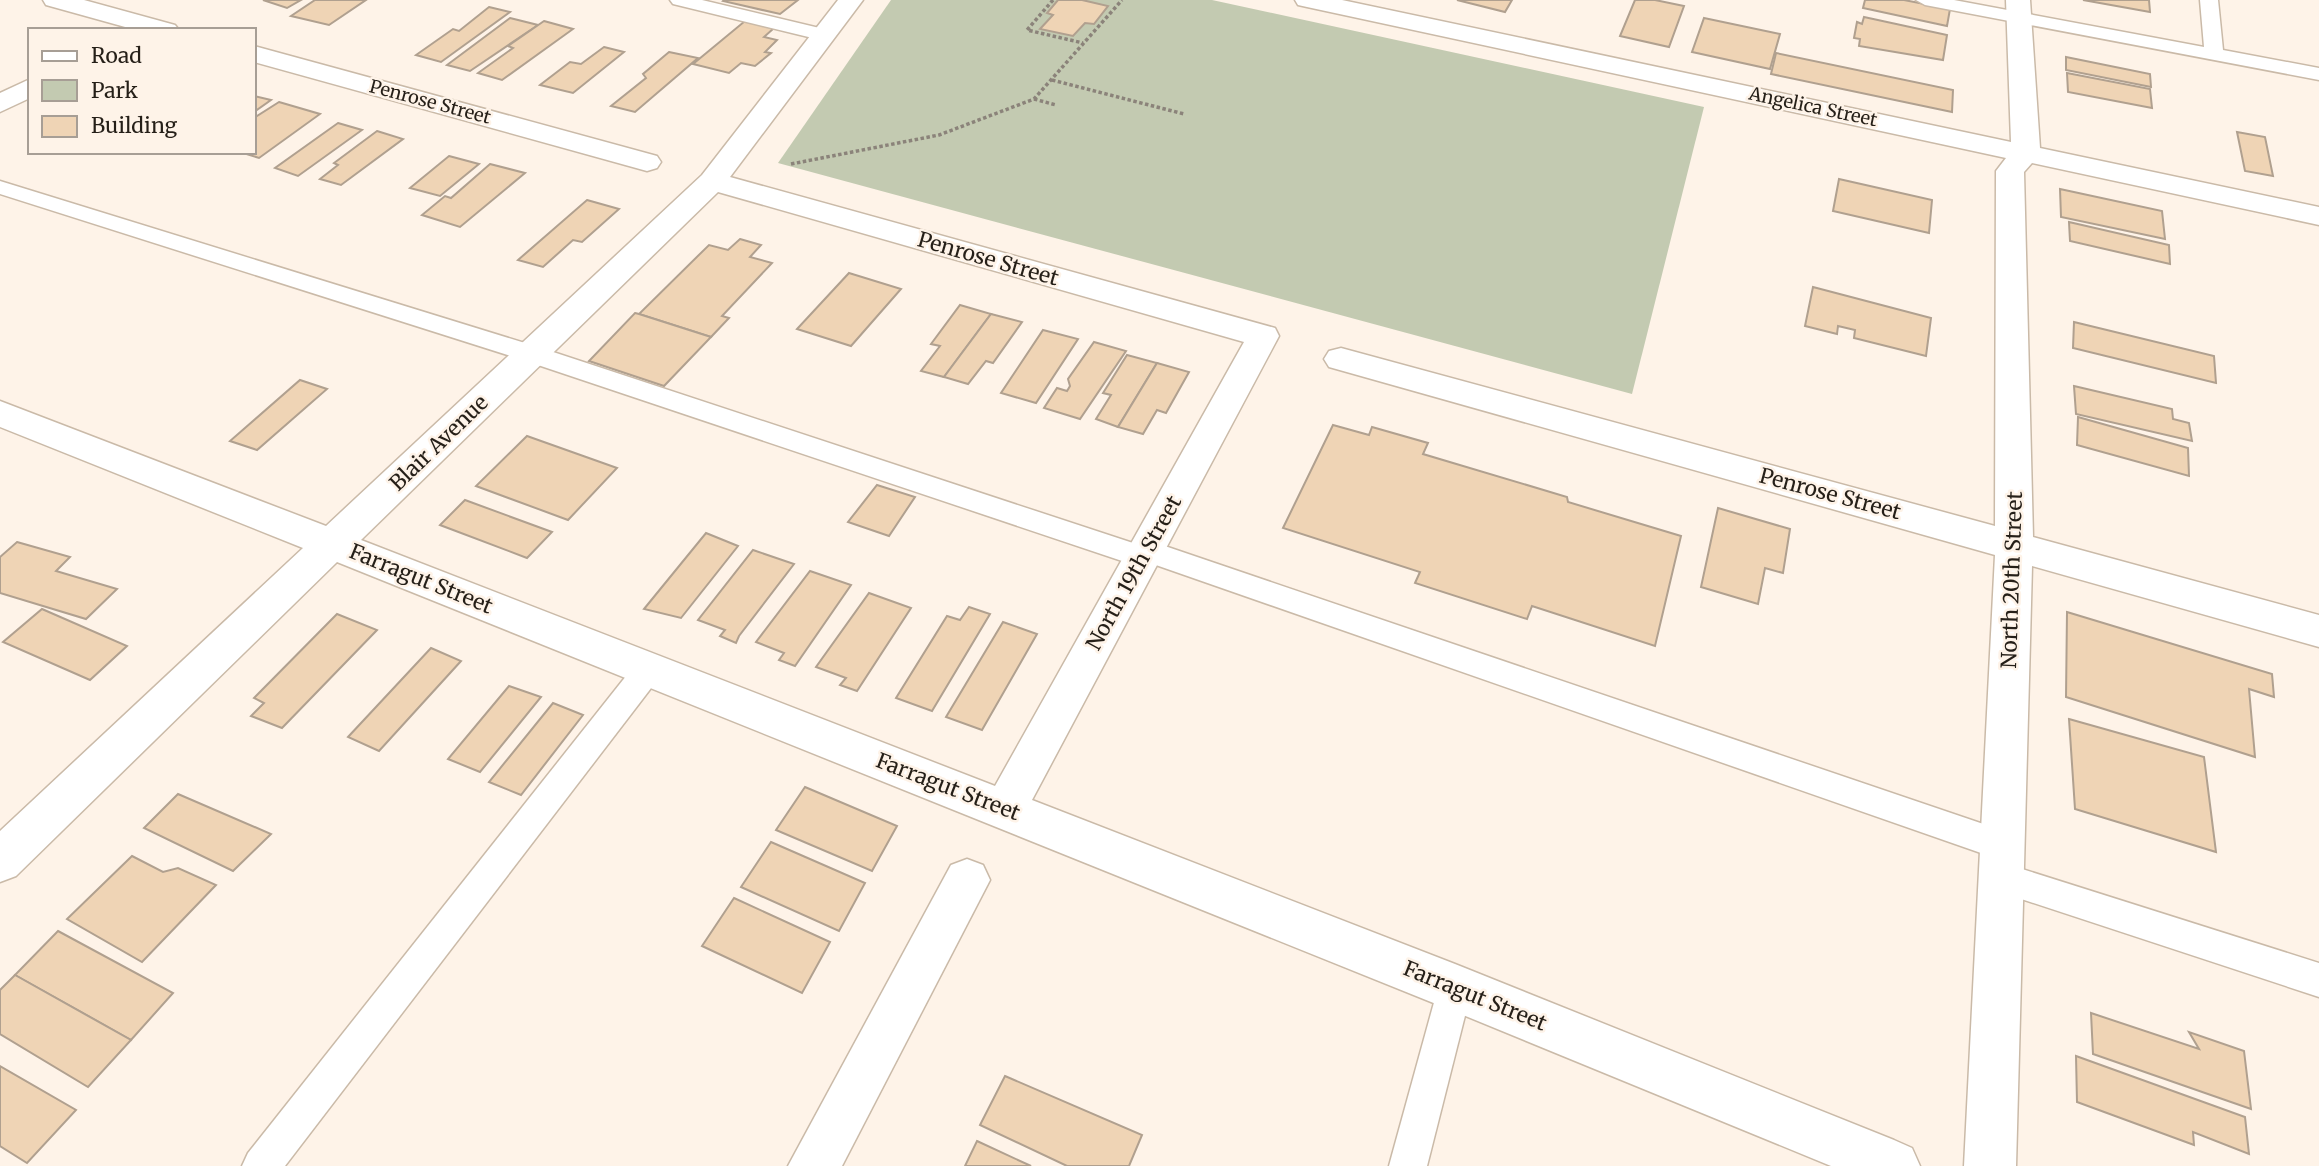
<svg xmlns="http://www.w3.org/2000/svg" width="2319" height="1166" viewBox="0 0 2319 1166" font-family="Merriweather,serif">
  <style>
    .green { fill: #c3cab1 }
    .building { fill: #efd4b5; stroke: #b0a08f; stroke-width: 2 }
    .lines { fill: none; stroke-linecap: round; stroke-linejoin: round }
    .service-casing { stroke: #cabaa8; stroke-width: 3 }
    .minor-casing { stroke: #cabaa8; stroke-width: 3 }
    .path { stroke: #8b837a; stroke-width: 3.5; stroke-dasharray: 3.5 2.5; stroke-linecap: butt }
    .service { fill: #fff; fill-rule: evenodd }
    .minor { fill: #fff; fill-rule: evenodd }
    .labels { text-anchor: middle; stroke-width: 5; stroke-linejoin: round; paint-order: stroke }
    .far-street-label { font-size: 18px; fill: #251f18; stroke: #fef3e8 }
    .street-label { font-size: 21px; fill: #251f18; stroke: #fef3e8 }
  </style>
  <rect width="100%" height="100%" fill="#fef3e8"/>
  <polygon class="green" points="891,0 1212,0 1704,107 1632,394 778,163"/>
  <g class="building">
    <polygon points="263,0 301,0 287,8"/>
    <polygon points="315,0 366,0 329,25 291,16"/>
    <polygon points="724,0 798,0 780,14 723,1"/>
    <polygon points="1058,0 1082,0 1108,6 1094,24 1085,23 1073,36 1040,29 1053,15 1047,13"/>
    <polygon points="1457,0 1512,0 1505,12"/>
    <polygon points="1635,0 1655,0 1684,6 1669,47 1620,36"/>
    <polygon points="1865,0 1904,0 1950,9 1947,26 1863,8"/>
    <polygon points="2083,0 2149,0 2150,12"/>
    <polygon points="489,7 510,12 441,62 416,55 453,29 459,31"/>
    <polygon points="1864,17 1947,35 1943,60 1859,46 1860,39 1854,38 1857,22 1862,24"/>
    <polygon points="510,18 538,25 470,71 447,65"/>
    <polygon points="1704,18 1780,34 1770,69 1692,52"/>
    <polygon points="544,21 573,29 502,80 478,73 513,48 508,46"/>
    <polygon points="745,21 774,28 764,37 777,40 765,52 771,53 755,66 741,63 729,73 693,64"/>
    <polygon points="604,47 624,52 573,93 540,85 570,62 581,64"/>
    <polygon points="669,52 698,58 635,112 611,106 646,78 643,74"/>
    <polygon points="1776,53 1953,90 1952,112 1771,74"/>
    <polygon points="2066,57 2150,74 2151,87 2066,70"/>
    <polygon points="2067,73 2150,89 2152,108 2068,92"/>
    <polygon points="254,96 271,100 254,112"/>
    <polygon points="279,102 320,114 259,158 240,152 254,152 254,118"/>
    <polygon points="338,123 362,130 298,176 275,168"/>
    <polygon points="377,131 403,139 341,185 320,179 338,165 334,163"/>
    <polygon points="2237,132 2265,137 2273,176 2245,171"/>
    <polygon points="449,156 479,164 440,196 410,188"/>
    <polygon points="490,164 525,173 460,227 422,215 445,196 451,198"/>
    <polygon points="1839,179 1932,200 1929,233 1833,211"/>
    <polygon points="2060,189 2162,211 2165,239 2061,217"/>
    <polygon points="587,200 619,209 582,242 573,240 543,267 518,260"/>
    <polygon points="2069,222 2169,245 2170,264 2070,241"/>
    <polygon points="740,239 761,245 750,257 772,263 722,316 729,318 711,337 639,314 709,245 728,250"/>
    <polygon points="849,273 901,289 851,346 797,329"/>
    <polygon points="1813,287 1931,318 1926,356 1854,338 1855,330 1838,326 1837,334 1805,326"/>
    <polygon points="960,305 991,314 944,377 921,371 940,346 931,344"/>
    <polygon points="635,313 639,314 711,337 664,386 589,361"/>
    <polygon points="991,314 1022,322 993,363 986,361 968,384 944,377"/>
    <polygon points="2074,322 2214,356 2216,383 2073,348"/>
    <polygon points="1043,330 1078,339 1036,403 1001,393"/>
    <polygon points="1094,342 1126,351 1080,419 1044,408 1057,388 1067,391 1070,386 1068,379"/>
    <polygon points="1127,355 1157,363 1118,427 1096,419 1111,395 1103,393"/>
    <polygon points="1157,363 1189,372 1166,413 1157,410 1143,434 1118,427"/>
    <polygon points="300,380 327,389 257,450 230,441"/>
    <polygon points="2074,386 2172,409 2173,419 2189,423 2192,441 2076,414"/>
    <polygon points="2078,417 2188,448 2189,476 2077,445"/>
    <polygon points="1333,425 1369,435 1372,427 1428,443 1423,454 1567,497 1568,502 1681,536 1655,646 1532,606 1527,619 1415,583 1420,572 1283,528"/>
    <polygon points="527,436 617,468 568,520 476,486"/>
    <polygon points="877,485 915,497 889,536 848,522"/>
    <polygon points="465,500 552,532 527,558 440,525"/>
    <polygon points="1718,508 1790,529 1783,573 1765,568 1758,604 1701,587"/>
    <polygon points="706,533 738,546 681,618 644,609"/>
    <polygon points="17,542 70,557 56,571 117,589 86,619 0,593 0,557"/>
    <polygon points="753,550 794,564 739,636 736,643 720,636 725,630 698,620"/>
    <polygon points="810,571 851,585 795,666 779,660 784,653 756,642"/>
    <polygon points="869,593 911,608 857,691 840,685 846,678 816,667"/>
    <polygon points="969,607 990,614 932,711 896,698 947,616 960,620"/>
    <polygon points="42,609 127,646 90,680 3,642"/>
    <polygon points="2067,612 2272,674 2274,697 2249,689 2255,757 2066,697"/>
    <polygon points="337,614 377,630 282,728 251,716 264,703 254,698"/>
    <polygon points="1003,622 1037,634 982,730 946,717"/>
    <polygon points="431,648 461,661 379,751 348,737"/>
    <polygon points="509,686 541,697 480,772 448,759"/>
    <polygon points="553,703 583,715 521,795 489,782"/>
    <polygon points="2069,719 2204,757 2216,852 2075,809"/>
    <polygon points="805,787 897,826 872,871 776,830"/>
    <polygon points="178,794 271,834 233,871 144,828"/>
    <polygon points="771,842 865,883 839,931 741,887"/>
    <polygon points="132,856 163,872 178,868 216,885 142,962 67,919"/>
    <polygon points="734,898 830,942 802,993 702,946"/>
    <polygon points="58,931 173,993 131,1040 15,975"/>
    <polygon points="15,975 131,1040 88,1087 0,1034 0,990"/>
    <polygon points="2091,1013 2199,1049 2189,1032 2244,1051 2251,1109 2093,1054"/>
    <polygon points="2076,1056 2245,1117 2249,1154 2193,1132 2194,1145 2077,1102"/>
    <polygon points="0,1066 76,1110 27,1163 0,1146"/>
    <polygon points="1005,1076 1142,1135 1129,1166 1067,1166 980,1125"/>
    <polygon points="977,1141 1031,1166 965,1166"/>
  </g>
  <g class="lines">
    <defs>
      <g id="service">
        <polygon points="670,0 702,0 832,31 834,35 825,41 673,4"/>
        <polygon points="1916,0 1954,0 2204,47 2200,0 2218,0 2223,50 2319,68 2319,80 1925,5"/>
        <polygon points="0,181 541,348 1136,544 1146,540 1156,543 2001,830 2012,835 2017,845 2012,855 2001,860 1153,564 1143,568 523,360 0,194"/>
        <polygon points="648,658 658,661 663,670 658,679 285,1166 242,1166 248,1153 638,661"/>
        <polygon points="2000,862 2319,963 2319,997 1988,888 1984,877 1988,866"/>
        <polygon points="1455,971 1467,976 1472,988 1427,1166 1389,1166 1438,988 1443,976"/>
      </g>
      <g id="minor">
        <polygon points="43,0 84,0 175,25 179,30 136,30 46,5"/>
        <path d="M 838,0 L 863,0 L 730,177 L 1275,328 L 1279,336 L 1032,800 L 1455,964 L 1894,1140 L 1912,1148 L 1920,1166 L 1831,1166 L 1446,1008 L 337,562 L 16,876 L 0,882 L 0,831 L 303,548 L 0,427 L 0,401 L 326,526 L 702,175 ZM 718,192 L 1244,342 L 995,786 L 361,540 Z"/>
        <polygon points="1295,0 1342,0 2011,142 2006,0 2030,0 2040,148 2319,207 2319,225 2032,163 2024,172 2033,537 2319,615 2319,647 2032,566 2016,1166 1964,1166 1995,555 1329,367 1324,359 1329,351 1341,348 1995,526 1996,171 2006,158 1307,7 1298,5"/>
        <polygon points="254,46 657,156 661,162 657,168 647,171 254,62"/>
        <polygon points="30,79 30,98 0,112 0,93"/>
        <polygon points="967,859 983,865 990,880 842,1166 788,1166 951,865"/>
      </g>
    </defs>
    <use href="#service" class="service-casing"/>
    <use href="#minor" class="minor-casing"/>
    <g class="path">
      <polyline points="1053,0 1027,30 1083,43"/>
      <polyline points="1052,80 1184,114"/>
      <polyline points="1034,99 1056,105"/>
      <polyline points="791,164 939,135 1034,99 1122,0"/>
    </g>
    <use href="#service" class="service"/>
    <use href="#minor" class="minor"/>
  </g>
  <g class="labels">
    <g class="far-street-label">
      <text transform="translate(430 102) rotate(15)" y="6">Penrose Street</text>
      <text transform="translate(1813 107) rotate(12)" y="6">Angelica Street</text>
    </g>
    <g class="street-label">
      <text transform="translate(988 259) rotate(16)" y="7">Penrose Street</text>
      <text transform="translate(439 443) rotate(-44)" y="7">Blair Avenue</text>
      <text transform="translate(1830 494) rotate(15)" y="7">Penrose Street</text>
      <text transform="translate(1134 573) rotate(-61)" y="7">North 19th Street</text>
      <text transform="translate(421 579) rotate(22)" y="7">Farragut Street</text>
      <text transform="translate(2012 580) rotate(-88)" y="7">North 20th Street</text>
      <text transform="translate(948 787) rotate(21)" y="7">Farragut Street</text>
      <text transform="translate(1475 996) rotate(22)" y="7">Farragut Street</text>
    </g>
  </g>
  <rect x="28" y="28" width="228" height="126" fill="#fef3e8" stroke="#a79e95" stroke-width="2"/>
  <rect x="42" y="51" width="35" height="10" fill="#ffffff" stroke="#a79e95" stroke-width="2"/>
  <text x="91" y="63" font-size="21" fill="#251f18">Road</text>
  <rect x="42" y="80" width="35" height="21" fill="#c3cab1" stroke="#a79e95" stroke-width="2"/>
  <text x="91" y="98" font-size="21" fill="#251f18">Park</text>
  <rect x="42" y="116" width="35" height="21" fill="#efd4b5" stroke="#a79e95" stroke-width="2"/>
  <text x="91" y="133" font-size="21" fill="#251f18">Building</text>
</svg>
